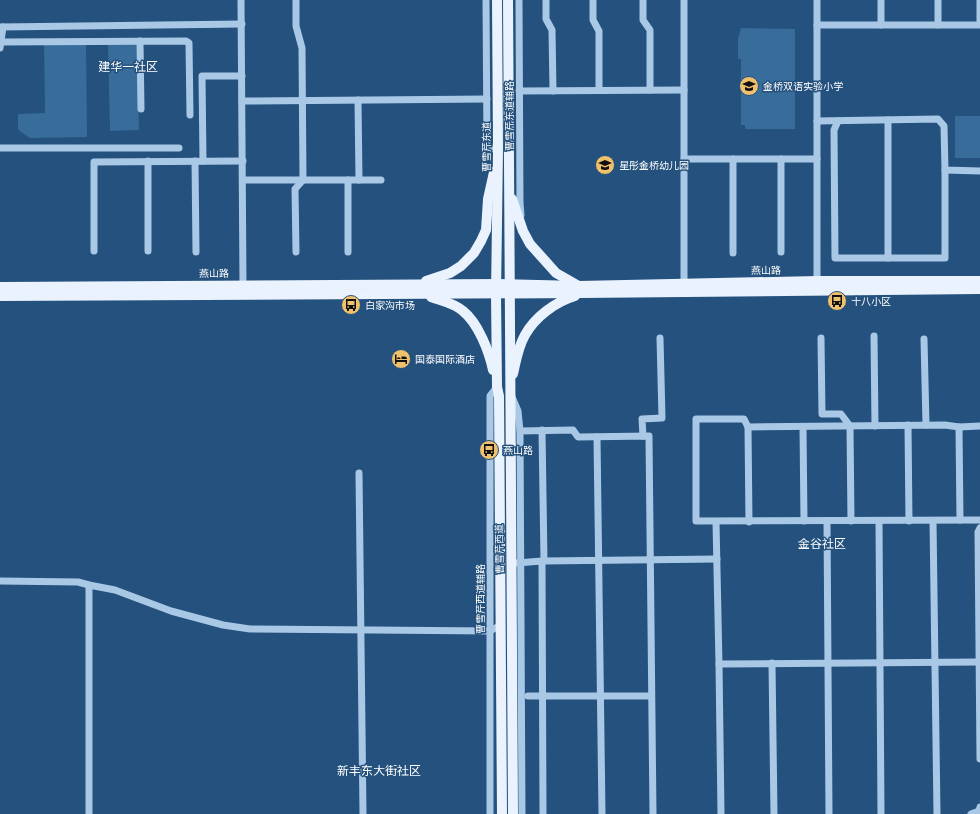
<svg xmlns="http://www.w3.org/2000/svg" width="980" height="814" viewBox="0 0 980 814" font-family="Ubuntu,'Noto Sans SC',sans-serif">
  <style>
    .green { fill: #376c9b }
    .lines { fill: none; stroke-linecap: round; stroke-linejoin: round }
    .minor { stroke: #a9c8e6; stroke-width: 7 }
    .major { stroke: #e9f2fd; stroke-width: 10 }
    .labels { text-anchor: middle; stroke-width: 3; stroke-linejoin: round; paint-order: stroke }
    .poi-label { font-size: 10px; fill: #fff; stroke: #24517d; text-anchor: start }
    .street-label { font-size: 10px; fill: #fff; stroke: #24517d }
    .quarter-label { font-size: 12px; fill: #fff; stroke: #24517d }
  </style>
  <rect width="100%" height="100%" fill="#24517d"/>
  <g class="green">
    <polygon points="741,28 795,29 795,129 745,129 745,125 741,125 741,59 738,59 738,39"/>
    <polygon points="44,43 86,43 87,137 30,138 21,132 18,129 18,114 45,113"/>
    <polygon points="108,43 137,43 139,130 110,131"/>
    <rect x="955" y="116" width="25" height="42"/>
  </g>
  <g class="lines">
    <g class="minor">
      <polyline points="241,0 243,284"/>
      <polyline points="296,0 296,26 302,48 303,180 295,189 296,252"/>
      <polyline points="486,0 487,147 498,150"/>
      <polyline points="519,0 520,203 521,215"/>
      <polyline points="546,0 546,19 552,30 553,91"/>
      <polyline points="593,0 593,20 599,31 599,90"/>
      <polyline points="643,0 643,20 650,30 650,90"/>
      <polyline points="684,0 684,284"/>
      <polyline points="817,0 817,281"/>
      <polyline points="881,0 881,25"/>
      <polyline points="938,0 938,25"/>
      <polyline points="817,25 980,25 980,0"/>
      <polyline points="0,27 242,24"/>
      <polyline points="140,41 141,109"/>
      <polyline points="2,42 186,41 189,43 190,115"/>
      <polyline points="0,48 3,27"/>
      <polyline points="519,91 684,90"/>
      <polyline points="358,100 359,180"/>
      <polyline points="242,101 487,99"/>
      <polyline points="888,120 888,258"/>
      <polyline points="817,121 938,119 944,126 945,170 980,171"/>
      <polyline points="838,121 834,130 835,258 945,258 945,170"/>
      <polyline points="0,148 179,148"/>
      <polyline points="684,159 817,159"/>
      <polyline points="733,159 733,253"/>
      <polyline points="781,159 781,252"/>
      <polyline points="148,161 148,251"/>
      <polyline points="195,161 196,252"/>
      <polyline points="203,161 202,76 242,76"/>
      <polyline points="243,180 381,180"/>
      <polyline points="348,180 348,252"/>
      <polyline points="94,251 94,162 243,161"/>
      <polyline points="874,336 875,426"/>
      <polyline points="821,338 822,414 841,414 850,426 851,521"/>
      <polyline points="924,339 926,425"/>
      <polyline points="512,397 518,411 520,431 522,814"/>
      <polyline points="908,425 909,521"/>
      <polyline points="748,427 744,419 696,419 696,521 980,520"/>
      <polyline points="803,427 804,521"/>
      <polyline points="959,427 960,520"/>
      <polyline points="542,430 544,561"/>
      <polyline points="520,431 573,430 578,437 649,436 653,814"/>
      <polyline points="643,436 642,419 662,418 660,338"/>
      <polyline points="597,437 602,814"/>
      <polyline points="359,473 363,814"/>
      <polyline points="827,521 829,814"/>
      <polyline points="879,521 881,814"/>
      <polyline points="933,521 937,814"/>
      <polyline points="716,522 719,664 978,662"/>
      <polyline points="749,522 748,427 945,425 959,427 980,426"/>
      <polyline points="980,528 978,532 980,759"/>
      <polyline points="542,561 543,814"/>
      <polyline points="517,563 542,561 717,559"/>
      <polyline points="0,581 78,582 89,585 115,590 171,611 223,625 250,629 490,631 501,625"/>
      <polyline points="772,663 774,814"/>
      <polyline points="719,664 721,814"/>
      <polyline points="528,696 651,696"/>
      <polyline points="89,814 89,585"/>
      <polyline points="490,814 490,396 497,387"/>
      <polyline points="971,814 979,811 980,807"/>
    </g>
    <g class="major">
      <polyline points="497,0 498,150 496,294 497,387 499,396 502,814"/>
      <polyline points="508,0 513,814"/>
      <polyline points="512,199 523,231 530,244 556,273 577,285"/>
      <polyline points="426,281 450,273 461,266 474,253 481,241 486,230 488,199 494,172"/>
      <polyline points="0,287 498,284 579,286 817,281 980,281"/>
      <polyline points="0,296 581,293 980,289"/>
      <path d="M 431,297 C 442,301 454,303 463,311 C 478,323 489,351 493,370"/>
      <path d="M 513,374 C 516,361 518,347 525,335 C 535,317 555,302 575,296"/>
    </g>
  </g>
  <defs>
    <symbol id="school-disc" viewBox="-11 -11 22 22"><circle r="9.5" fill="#f0c16c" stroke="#24517d"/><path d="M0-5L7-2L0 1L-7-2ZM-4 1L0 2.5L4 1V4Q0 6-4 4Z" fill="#111"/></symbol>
    <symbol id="bus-disc" viewBox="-11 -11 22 22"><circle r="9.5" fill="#f0c16c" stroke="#24517d"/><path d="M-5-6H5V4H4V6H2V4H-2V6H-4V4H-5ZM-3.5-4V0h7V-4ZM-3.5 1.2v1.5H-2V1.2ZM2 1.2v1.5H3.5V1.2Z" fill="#111"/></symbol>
    <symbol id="hotel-disc" viewBox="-11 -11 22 22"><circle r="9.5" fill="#f0c16c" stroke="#24517d"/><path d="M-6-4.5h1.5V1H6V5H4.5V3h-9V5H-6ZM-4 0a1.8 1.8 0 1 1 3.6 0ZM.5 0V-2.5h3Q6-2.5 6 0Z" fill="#111"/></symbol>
  </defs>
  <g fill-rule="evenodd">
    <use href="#school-disc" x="738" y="75" width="22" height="22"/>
    <use href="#school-disc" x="594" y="154" width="22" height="22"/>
    <use href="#bus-disc" x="826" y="290" width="22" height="22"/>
    <use href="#bus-disc" x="340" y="294" width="22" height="22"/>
    <use href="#hotel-disc" x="390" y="348" width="22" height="22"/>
    <use href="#bus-disc" x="478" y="439" width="22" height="22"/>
  </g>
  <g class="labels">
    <g class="poi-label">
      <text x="763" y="90">金桥双语实验小学</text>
      <text x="619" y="169">星彤金桥幼儿园</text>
      <text x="851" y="305">十八小区</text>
      <text x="365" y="309">白家沟市场</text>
      <text x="415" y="363">国泰国际酒店</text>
      <text x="503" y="454">燕山路</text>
    </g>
    <g class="street-label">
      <text transform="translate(509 116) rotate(-90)" y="4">曹雪芹东道辅路</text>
      <text transform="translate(486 147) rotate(-90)" y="4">曹雪芹东道</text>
      <text transform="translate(766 270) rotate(-1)" y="4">燕山路</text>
      <text transform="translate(214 273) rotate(-1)" y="4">燕山路</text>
      <text transform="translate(499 549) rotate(-91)" y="4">曹雪芹西道</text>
      <text transform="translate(480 599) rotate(-90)" y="4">曹雪芹西道辅路</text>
    </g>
    <g class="quarter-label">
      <text x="128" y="71">建华一社区</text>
      <text x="822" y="548">金谷社区</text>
      <text x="379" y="775">新丰东大街社区</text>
    </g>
  </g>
</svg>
